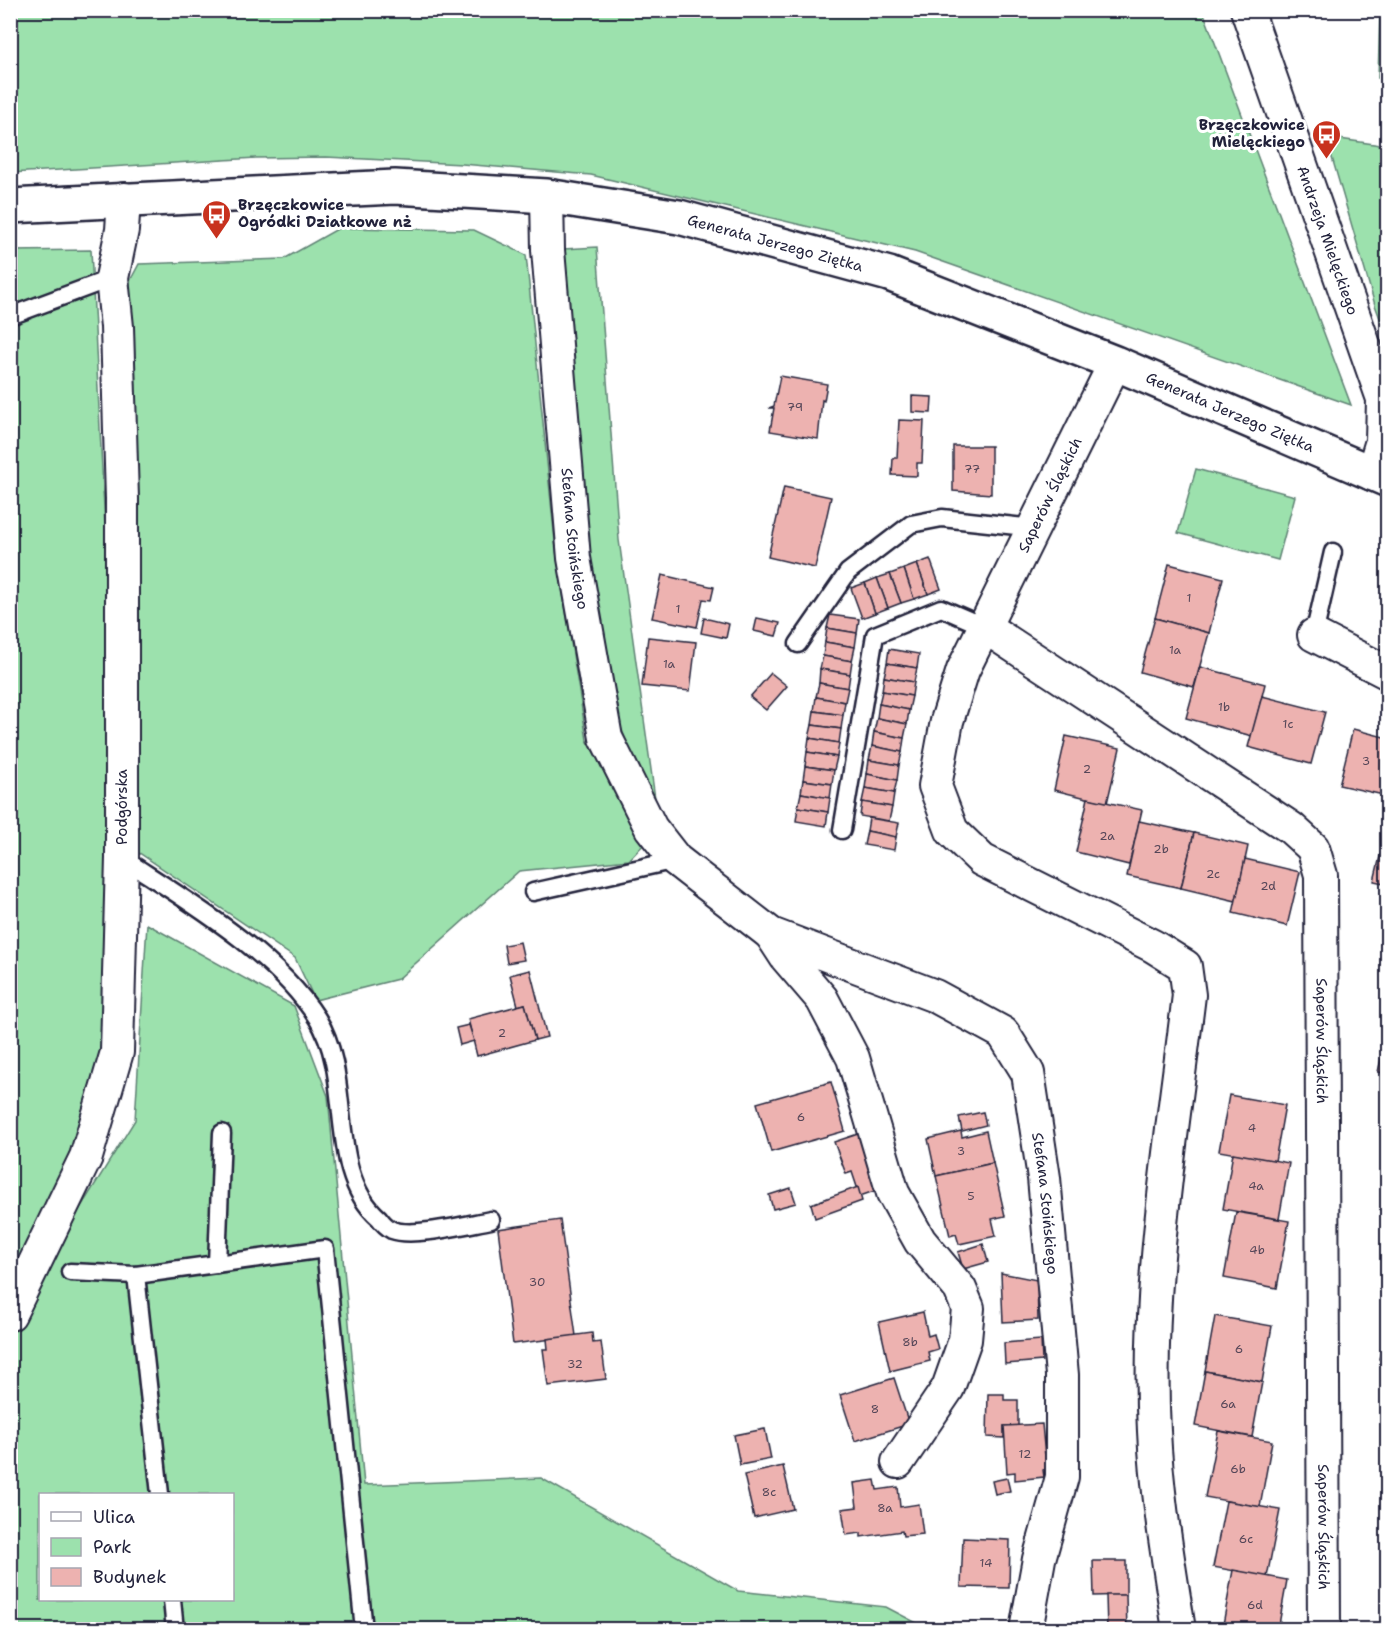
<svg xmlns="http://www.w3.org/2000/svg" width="1398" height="1640" viewBox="0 0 1398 1640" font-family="'Shantell Sans',sans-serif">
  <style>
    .green { fill: #9ce1ad; stroke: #5f8274; stroke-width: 1.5; fill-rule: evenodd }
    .building { fill: #edb2b0; stroke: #22223b; stroke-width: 1.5 }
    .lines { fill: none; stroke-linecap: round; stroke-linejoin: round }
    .service-casing { stroke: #22223b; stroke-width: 21 }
    .minor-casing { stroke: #22223b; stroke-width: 36 }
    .secondary-casing { stroke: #22223b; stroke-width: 38 }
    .service { stroke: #fff; stroke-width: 16 }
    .minor { stroke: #fff; stroke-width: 32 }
    .secondary { stroke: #fff; stroke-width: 33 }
    .labels { text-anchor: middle; stroke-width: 6; stroke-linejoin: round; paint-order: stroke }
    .number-label { font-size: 12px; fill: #554658 }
    .poi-label { font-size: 15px; font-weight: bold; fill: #22223b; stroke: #fff; text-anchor: end }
    .street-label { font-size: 15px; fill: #22223b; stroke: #fff }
  </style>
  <rect width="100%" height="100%" fill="#fff"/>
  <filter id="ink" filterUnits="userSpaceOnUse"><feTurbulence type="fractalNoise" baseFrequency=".0167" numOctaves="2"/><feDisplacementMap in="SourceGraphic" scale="12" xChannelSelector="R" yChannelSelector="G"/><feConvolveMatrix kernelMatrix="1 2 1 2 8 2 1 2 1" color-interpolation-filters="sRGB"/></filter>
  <g filter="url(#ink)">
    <g class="green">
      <polygon points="11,10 1203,11 1351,405 915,252 591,175 462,164 326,157 256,158 11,173"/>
      <polygon points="1380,11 1387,11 1387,78 1378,78"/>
      <polygon points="1326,137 1387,146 1387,337 1375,305"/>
      <polygon points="339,228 474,230 526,255 556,551 587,740 645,843 629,860 519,871 398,979 315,1000 295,958 138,852 130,281 139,264 284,259"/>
      <polygon points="597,247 619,540 659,827 617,717 585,532 564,249"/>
      <polygon points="91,250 107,568 107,1039 62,1175 11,1276 11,251"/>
      <polygon points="1196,469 1295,496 1278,560 1178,533"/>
      <path d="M 147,924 L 294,1006 L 328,1096 L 364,1485 L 541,1478 L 738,1591 L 886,1607 L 928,1629 L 11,1629 L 10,1321 L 135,1120 ZM 40,1494 L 232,1494 L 232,1600 L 40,1600 Z"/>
    </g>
    <g class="building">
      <polygon points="780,376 827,384 824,401 822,400 818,439 770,431 774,408 769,408 774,406"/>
      <polygon points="912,396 932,397 931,413 912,412"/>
      <polygon points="899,420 924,421 922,463 917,463 917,476 892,475 893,458 897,458"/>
      <polygon points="953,446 991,446 991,494 953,491"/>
      <polygon points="784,487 831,497 815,568 768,557"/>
      <polygon points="930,559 941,589 928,594 917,564"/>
      <polygon points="917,564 928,594 914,599 904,569"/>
      <polygon points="1169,564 1223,578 1209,633 1155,618"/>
      <polygon points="904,569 914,599 901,603 890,574"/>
      <polygon points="890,574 901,603 888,608 877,578"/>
      <polygon points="662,575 714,587 711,600 703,599 697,627 652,618"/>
      <polygon points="877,578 888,608 875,613 865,583"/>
      <polygon points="865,583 875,613 862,618 851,588"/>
      <polygon points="830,615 859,619 857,633 827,628"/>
      <polygon points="704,618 729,624 726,638 701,633"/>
      <polygon points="757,618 780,623 776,636 754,631"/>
      <polygon points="1155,618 1209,633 1194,687 1140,672"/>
      <polygon points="827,628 857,633 855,647 825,642"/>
      <polygon points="648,637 696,642 690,691 642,686"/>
      <polygon points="825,642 855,647 852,661 823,656"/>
      <polygon points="889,649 919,654 917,668 887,663"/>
      <polygon points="823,656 852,661 850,674 820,669"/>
      <polygon points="887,663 917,668 914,682 884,677"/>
      <polygon points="1200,667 1265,684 1252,736 1186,718"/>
      <polygon points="820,669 850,674 848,688 819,683"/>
      <polygon points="771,673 787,686 766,710 750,697"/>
      <polygon points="884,677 914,682 912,696 882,691"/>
      <polygon points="819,683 848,688 845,702 816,697"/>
      <polygon points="882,691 912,696 909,710 879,704"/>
      <polygon points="1262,696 1325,712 1311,764 1248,747"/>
      <polygon points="816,697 845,702 843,715 814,711"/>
      <polygon points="879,704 909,710 907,724 877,718"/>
      <polygon points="814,711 843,715 841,729 812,725"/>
      <polygon points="877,718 907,724 904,738 874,732"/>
      <polygon points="812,725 841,729 839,743 809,738"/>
      <polygon points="1353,729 1388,738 1388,796 1339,785"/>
      <polygon points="874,732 904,738 902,752 872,746"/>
      <polygon points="1066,736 1120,748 1107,803 1054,790"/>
      <polygon points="809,738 839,743 837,757 807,752"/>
      <polygon points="872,746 902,752 899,765 869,760"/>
      <polygon points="807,752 837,757 834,770 805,766"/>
      <polygon points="869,760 899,765 897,780 867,774"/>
      <polygon points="805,766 834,770 832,784 803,780"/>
      <polygon points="867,774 897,780 894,793 865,788"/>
      <polygon points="803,780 832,784 830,798 801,793"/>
      <polygon points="865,788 894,793 892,807 862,802"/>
      <polygon points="801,793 830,798 828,812 798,807"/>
      <polygon points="1088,798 1142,810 1129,865 1076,852"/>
      <polygon points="862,802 892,807 889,821 860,816"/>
      <polygon points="798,807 828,812 826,826 796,821"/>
      <polygon points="869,818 899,823 896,837 867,831"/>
      <polygon points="1139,821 1194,833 1181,888 1127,876"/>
      <polygon points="1388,824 1388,884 1374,881"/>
      <polygon points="867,831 896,837 894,850 864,845"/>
      <polygon points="1194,833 1248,846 1236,901 1181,888"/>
      <polygon points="1245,859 1300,872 1287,926 1233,913"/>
      <polygon points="520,942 524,960 507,963 504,945"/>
      <polygon points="530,970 547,1037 535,1040 525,1004 518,1006 510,975"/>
      <polygon points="525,1004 535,1040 477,1056 468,1019"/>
      <polygon points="469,1025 474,1041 460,1045 456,1028"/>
      <polygon points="1388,1029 1388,1074 1378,1072"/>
      <polygon points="831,1082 845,1131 771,1152 757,1103"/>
      <polygon points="1229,1095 1285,1105 1275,1161 1219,1151"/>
      <polygon points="983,1112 986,1125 962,1131 959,1117"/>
      <polygon points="961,1131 962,1137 986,1131 993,1163 936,1176 928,1139"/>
      <polygon points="864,1132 883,1188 860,1196 852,1172 846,1174 834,1142"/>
      <polygon points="1233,1153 1289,1163 1279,1219 1223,1209"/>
      <polygon points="993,1163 1005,1216 992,1219 996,1236 959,1244 956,1234 950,1236 936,1176"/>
      <polygon points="858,1187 862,1201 815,1218 811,1204"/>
      <polygon points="791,1188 796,1203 773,1209 769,1195"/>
      <polygon points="1236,1212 1289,1221 1277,1288 1224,1278"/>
      <polygon points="560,1220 576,1336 513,1344 498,1229"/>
      <polygon points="983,1244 988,1262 963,1269 958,1252"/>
      <polygon points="1001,1273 1037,1280 1038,1320 1003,1322"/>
      <polygon points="923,1312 928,1336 934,1334 938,1349 928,1352 930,1361 890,1371 879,1322"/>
      <polygon points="1215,1316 1272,1326 1262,1382 1205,1371"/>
      <polygon points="1388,1320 1388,1361 1379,1359"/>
      <polygon points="592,1333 593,1343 601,1342 606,1379 548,1386 543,1349 548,1349 547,1339"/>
      <polygon points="1041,1340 1042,1361 1005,1364 1004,1343"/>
      <polygon points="1205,1371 1262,1382 1252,1437 1195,1426"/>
      <polygon points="894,1378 909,1424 855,1441 840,1395"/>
      <polygon points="988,1394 1004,1394 1004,1400 1018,1400 1018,1426 1004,1426 1004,1438 987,1437"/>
      <polygon points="1042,1424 1046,1469 1043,1470 1044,1477 1015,1480 1015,1472 1007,1473 1004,1426"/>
      <polygon points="765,1429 771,1459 740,1465 734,1435"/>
      <polygon points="1218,1431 1272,1441 1260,1507 1205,1497"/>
      <polygon points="783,1466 793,1509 754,1518 744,1475"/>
      <polygon points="1007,1478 1010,1491 995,1494 992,1481"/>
      <polygon points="875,1480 877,1490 898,1487 900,1507 919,1504 923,1534 903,1536 902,1531 861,1537 861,1533 846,1535 842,1509 857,1507 854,1483"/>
      <polygon points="1226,1501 1280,1510 1267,1577 1213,1567"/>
      <polygon points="963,1538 1010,1540 1009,1588 961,1587"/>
      <polygon points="1093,1561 1126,1561 1126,1595 1094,1596"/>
      <polygon points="1233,1570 1287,1580 1278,1630 1222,1630"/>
      <polygon points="1106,1595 1126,1595 1127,1630 1107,1630"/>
    </g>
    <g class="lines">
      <defs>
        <g id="service">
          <polyline points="10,316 112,278"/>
          <polyline points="1314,635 1333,552"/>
          <polyline points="798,644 848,572 911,524 942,518 1034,528"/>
          <polyline points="842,830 875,635 941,608 985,627"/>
          <path d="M 122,858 C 187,901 275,952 317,1018 C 355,1078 325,1171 379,1218 C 382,1222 388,1228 392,1230 C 413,1238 468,1224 491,1220"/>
          <polyline points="533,892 676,860"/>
          <polyline points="217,1264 222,1133"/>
          <polyline points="70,1272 136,1275 325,1249 364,1630"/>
          <polyline points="136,1275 160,1494"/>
          <polyline points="172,1600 175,1630"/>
        </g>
        <g id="minor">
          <path id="s1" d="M 1247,10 L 1383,399 L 1382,441 L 1372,474"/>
          <path id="s2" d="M 547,196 L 548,250 L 574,558 L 606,738 L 651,828 L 676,860 L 771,934 L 935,996 L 1003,1033 L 1028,1073 L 1044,1178 L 1062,1375 L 1062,1477 L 1039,1559 L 1026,1630"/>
          <path d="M 1115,363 L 963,670 L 947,721 L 935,786 L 952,831 L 982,860 L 1153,946 L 1185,966 L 1189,995 C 1172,1137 1146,1288 1154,1431 C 1157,1497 1169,1564 1179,1630"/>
          <path id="s3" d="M 985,627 L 1291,828 L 1313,848 L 1321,875 L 1324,1630"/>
          <polyline points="1314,635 1388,673"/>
          <polyline points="771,934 786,957 822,999 853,1058 893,1193 920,1241 960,1289 968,1308 965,1340 948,1388 898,1462"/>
          <polyline points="10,1314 86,1157 117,1052 122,858 122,499 117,327 112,278 122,230 124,199"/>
        </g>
        <g id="secondary">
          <path id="s4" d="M 10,206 L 395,187 L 547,196 L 679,217 L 889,274 L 1115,363 L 1388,480"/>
        </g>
      </defs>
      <use href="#service" class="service-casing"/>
      <use href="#minor" class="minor-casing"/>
      <use href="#secondary" class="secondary-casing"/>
      <use href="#service" class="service"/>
      <use href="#minor" class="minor"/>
      <use href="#secondary" class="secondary"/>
    </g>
  </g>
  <defs>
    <symbol id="bus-pin" viewBox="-11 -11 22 30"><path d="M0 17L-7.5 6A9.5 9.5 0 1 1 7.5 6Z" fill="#c8321e" stroke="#fff"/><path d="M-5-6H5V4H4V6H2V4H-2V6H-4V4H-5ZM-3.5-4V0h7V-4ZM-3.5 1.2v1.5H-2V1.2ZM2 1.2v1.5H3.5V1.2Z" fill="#fff"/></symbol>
  </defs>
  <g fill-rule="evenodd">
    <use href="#bus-pin" x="1310" y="118" width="33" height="45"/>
    <use href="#bus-pin" x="200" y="198" width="33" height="45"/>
  </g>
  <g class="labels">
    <g class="number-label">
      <text x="795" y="411">79</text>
      <text x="972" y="473">77</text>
      <text x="1189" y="602">1</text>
      <text x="678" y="613">1</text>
      <text x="1175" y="654">1a</text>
      <text x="669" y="668">1a</text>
      <text x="1224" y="711">1b</text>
      <text x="1288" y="728">1c</text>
      <text x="1366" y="765">3</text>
      <text x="1087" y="773">2</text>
      <text x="1107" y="840">2a</text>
      <text x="1161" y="853">2b</text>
      <text x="1213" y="878">2c</text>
      <text x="1268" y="890">2d</text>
      <text x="502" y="1037">2</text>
      <text x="801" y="1121">6</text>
      <text x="1252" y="1132">4</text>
      <text x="961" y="1155">3</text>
      <text x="1256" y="1190">4a</text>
      <text x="971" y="1200">5</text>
      <text x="1257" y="1254">4b</text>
      <text x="537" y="1286">30</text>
      <text x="910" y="1346">8b</text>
      <text x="1239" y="1353">6</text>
      <text x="575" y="1368">32</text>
      <text x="1228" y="1408">6a</text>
      <text x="875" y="1413">8</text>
      <text x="1025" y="1458">12</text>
      <text x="1238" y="1473">6b</text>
      <text x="769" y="1496">8c</text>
      <text x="885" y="1512">8a</text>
      <text x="1246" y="1543">6c</text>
      <text x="986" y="1567">14</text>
      <text x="1255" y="1609">6d</text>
    </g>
    <g class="poi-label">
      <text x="1305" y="130">Brzęczkowice<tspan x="1305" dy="17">Mielęckiego</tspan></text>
      <text x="238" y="210" text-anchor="start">Brzęczkowice<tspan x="238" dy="17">Ogródki Działkowe nż</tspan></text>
    </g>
    <g class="street-label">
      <text dy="5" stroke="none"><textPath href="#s1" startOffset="244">Andrzeja Mielęckiego</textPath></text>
      <text dy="5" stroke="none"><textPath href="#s4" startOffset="771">Generała Jerzego Ziętka</textPath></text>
      <text dy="5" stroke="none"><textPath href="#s4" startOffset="1257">Generała Jerzego Ziętka</textPath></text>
      <text transform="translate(1050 495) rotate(-64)" y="5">Saperów Śląskich</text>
      <text dy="5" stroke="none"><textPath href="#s2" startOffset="344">Stefana Stoińskiego</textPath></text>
      <text transform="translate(122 807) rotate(-90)" y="5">Podgórska</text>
      <text dy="5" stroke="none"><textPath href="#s3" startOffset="590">Saperów Śląskich</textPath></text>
      <text dy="5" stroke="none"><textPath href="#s2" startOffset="1239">Stefana Stoińskiego</textPath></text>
      <text dy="5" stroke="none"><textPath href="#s3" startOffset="1076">Saperów Śląskich</textPath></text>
    </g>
  </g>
  <rect width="1398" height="1640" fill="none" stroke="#fff" stroke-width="36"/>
  <rect x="18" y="18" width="1362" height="1604" fill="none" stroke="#22223b" stroke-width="2" filter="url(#ink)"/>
  <rect x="39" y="1493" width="195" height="108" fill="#ffffff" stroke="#a7a7b1" stroke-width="1.5"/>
  <rect x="51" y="1512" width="30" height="9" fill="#ffffff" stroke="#a7a7b1" stroke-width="1.5"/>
  <text x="93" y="1523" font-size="18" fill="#22223b">Ulica</text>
  <rect x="51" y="1538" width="30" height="18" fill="#9ce1ad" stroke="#a7a7b1" stroke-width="1.5"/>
  <text x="93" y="1553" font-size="18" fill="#22223b">Park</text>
  <rect x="51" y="1568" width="30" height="18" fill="#edb2b0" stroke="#a7a7b1" stroke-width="1.5"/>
  <text x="93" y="1583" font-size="18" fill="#22223b">Budynek</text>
</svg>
